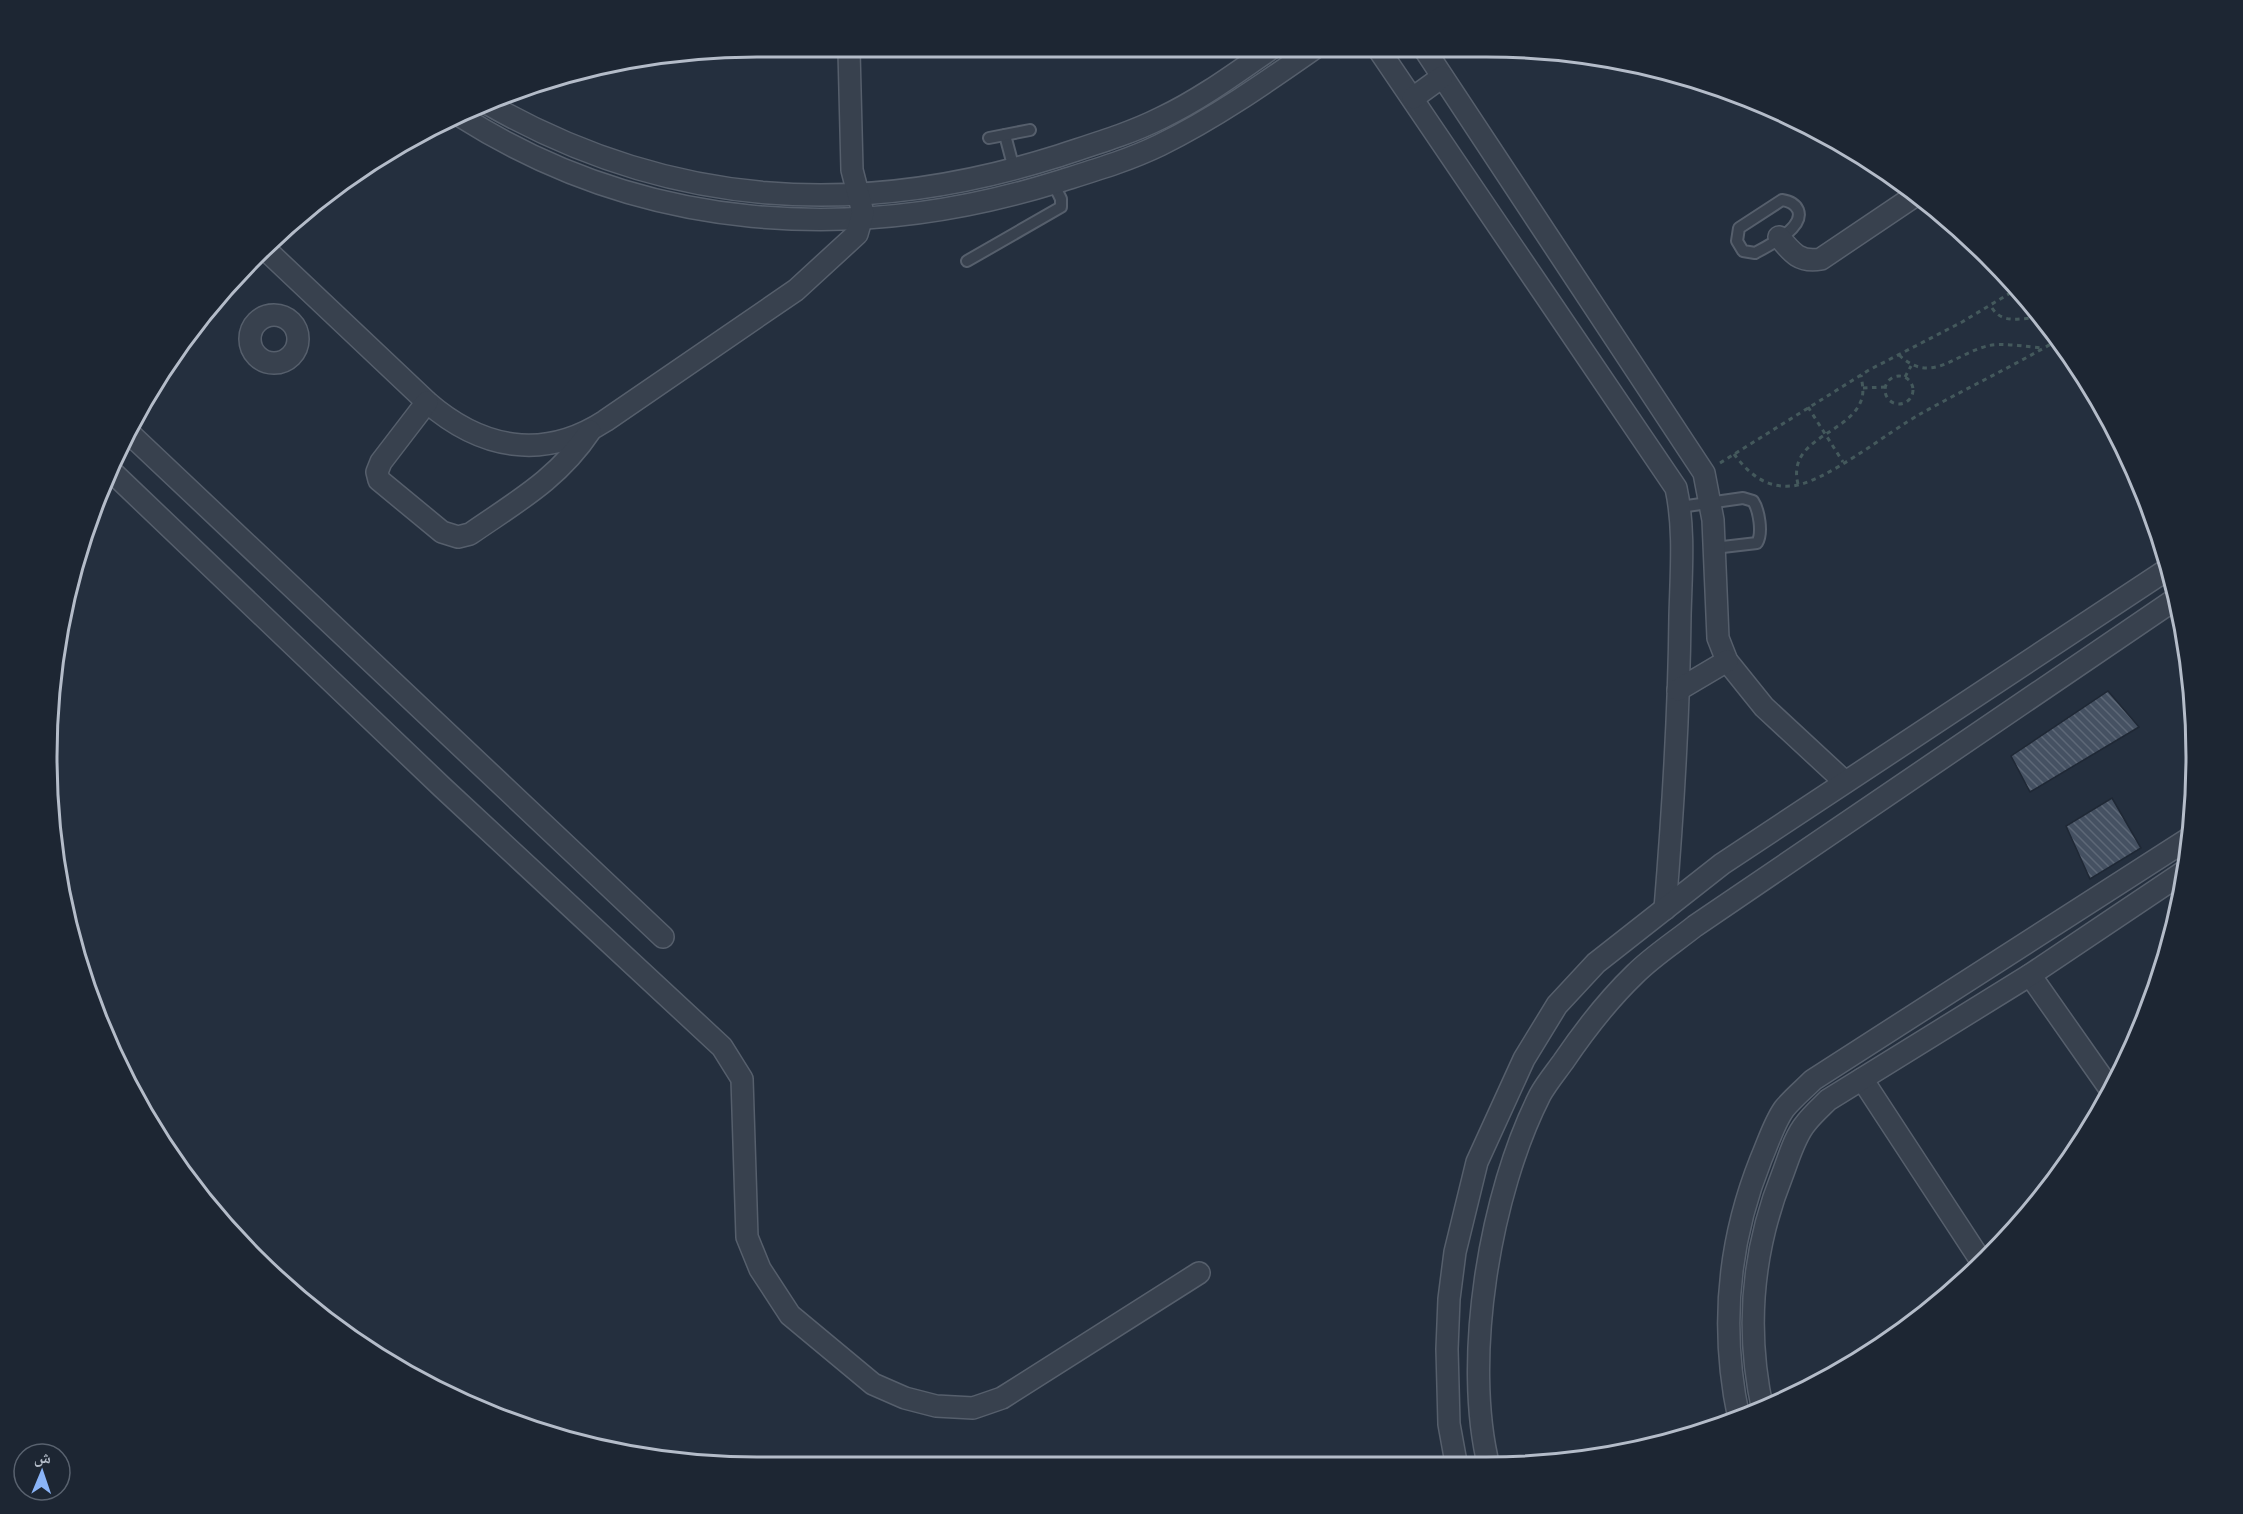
<svg xmlns="http://www.w3.org/2000/svg" width="2243" height="1514" viewBox="0 0 2243 1514" font-family="'DM Sans','Noto Naskh Arabic',sans-serif">
  <style>
    .building { fill: url(#building-back-hatch); stroke: #1f2835; stroke-width: 1.5 }
    .lines { fill: none; stroke-linecap: round; stroke-linejoin: round }
    .lane-casing { stroke: #565f6c; stroke-width: 14 }
    .street-casing { stroke: #565f6c; stroke-width: 24 }
    .path { stroke: #44595c; stroke-width: 3; stroke-dasharray: 4.5 4.5; stroke-linecap: butt }
    .lane { stroke: #38414e; stroke-width: 10 }
    .street { stroke: #38414e; stroke-width: 21 }
    .rim { fill: none; stroke: #b4bcc9; stroke-width: 3 }
  </style>
  <defs>
    <pattern id="building-back-hatch" width="6" height="6" patternUnits="userSpaceOnUse" patternTransform="scale(1.5)"><rect width="6" height="6" fill="#455162"/><path d="M-1 5l2 2M0 0l6 6M5-1l2 2" fill="none" stroke="#5d6877"/></pattern>
  </defs>
  <rect width="100%" height="100%" fill="#242f3e"/>
  <g class="building">
    <polygon points="2108,691 2139,727 2030,792 2011,756"/>
    <polygon points="2112,798 2141,848 2090,879 2066,826"/>
  </g>
  <g class="lines">
    <defs>
      <g id="lane">
        <polyline points="1005,135 1014,169"/>
        <polyline points="989,138 1030,130"/>
        <path d="M 1782,200 C 1789,201 1795,203 1798,210 C 1805,228 1768,246 1755,253 L 1743,251 L 1737,241 L 1739,228 Z"/>
        <polyline points="967,261 1061,207 1061,199 1053,183"/>
        <path d="M 1680,507 L 1743,498 L 1753,501 C 1759,510 1763,533 1757,543 L 1714,548"/>
      </g>
      <g id="street">
        <path d="M 1377,47 L 1676,488 C 1685,529 1681,574 1680,616 C 1679,714 1673,811 1665,909"/>
        <polyline points="1423,47 1704,473 1713,520 1718,638 1727,661 1764,707 1845,782"/>
        <polyline points="1413,98 1442,77"/>
        <path d="M 488,104 C 670,208 857,219 1055,157 C 1091,145 1127,135 1161,118 C 1201,99 1236,73 1272,48"/>
        <path d="M 462,117 C 644,232 855,245 1057,182 C 1092,171 1127,161 1160,145 C 1215,118 1265,83 1315,48"/>
        <path d="M 1779,237 C 1792,253 1800,263 1821,259 L 1916,195"/>
        <path d="M 263,247 L 427,402 C 481,449 543,461 605,421 L 796,290 L 857,234 L 863,213 L 852,170 L 849,51"/>
        <circle cx="274" cy="339" r="24"/>
        <path d="M 427,402 L 381,462 L 377,472 L 379,480 L 442,532 L 458,537 L 470,534 C 516,502 558,479 590,431"/>
        <polyline points="130,434 663,937"/>
        <polyline points="110,470 442,787 722,1047 742,1079 747,1237 760,1269 790,1315 873,1384 905,1398 936,1406 973,1408 1002,1398 1199,1273"/>
        <polyline points="1678,690 1727,661"/>
        <polyline points="2030,975 2110,1089"/>
        <polyline points="1862,1079 1983,1264"/>
        <path d="M 1763,1411 C 1745,1330 1752,1250 1783,1173 C 1789,1157 1795,1136 1806,1123 C 1812,1115 1821,1107 1828,1100 L 2030,975 L 2185,871"/>
        <path d="M 1739,1419 C 1720,1330 1727,1244 1761,1159 C 1768,1143 1774,1123 1784,1109 C 1792,1099 1804,1089 1813,1080 L 2188,839"/>
        <path d="M 1489,1467 C 1462,1360 1490,1193 1540,1095 C 1546,1084 1555,1073 1563,1062 C 1584,1031 1608,1000 1635,974 C 1653,956 1675,942 1695,926 L 2177,598"/>
        <polyline points="1457,1468 1449,1424 1447,1349 1449,1299 1455,1252 1477,1162 1524,1059 1557,1005 1596,963 1722,864 2168,569"/>
      </g>
    </defs>
    <use href="#lane" class="lane-casing"/>
    <use href="#street" class="street-casing"/>
    <g class="path">
      <path d="M 1992,308 C 2003,325 2022,318 2040,317"/>
      <path d="M 1899,355 C 1931,385 1953,355 1987,346 C 2003,342 2026,347 2043,348"/>
      <circle cx="1899" cy="390" r="14"/>
      <polyline points="1905,377 1911,366"/>
      <polyline points="1863,388 1885,387"/>
      <polyline points="1808,407 1843,462"/>
      <path d="M 1734,454 C 1748,473 1765,488 1791,486 C 1824,484 1889,431 1922,413 C 1967,388 2013,366 2058,340"/>
      <polyline points="1720,463 1869,370 1962,322 2017,289"/>
      <path d="M 1798,484 C 1786,437 1852,434 1862,398 C 1864,391 1862,382 1861,375"/>
    </g>
    <use href="#lane" class="lane"/>
    <use href="#street" class="street"/>
  </g>
  <path d="M0 0H2243V1514H0ZM757 57H1486A700 700 0 0 1 2186 757V757A700 700 0 0 1 1486 1457H757A700 700 0 0 1 57 757V757A700 700 0 0 1 757 57Z" fill="#1d2633" fill-rule="evenodd"/>
  <path class="rim" d="M757 57H1486A700 700 0 0 1 2186 757V757A700 700 0 0 1 1486 1457H757A700 700 0 0 1 57 757V757A700 700 0 0 1 757 57Z"/>
  <g transform="translate(42 1472) rotate(2)"><circle r="28" fill="#1d2633" stroke="#59626f" stroke-width="1.5"/>
  <path d="M0-4.5L10 22L0 15L-10 22Z" fill="#8ab4f8"/>
  <text y="-9" font-size="16" font-weight="bold" text-anchor="middle" fill="#b4bcc9">ش</text>
  </g>
</svg>
